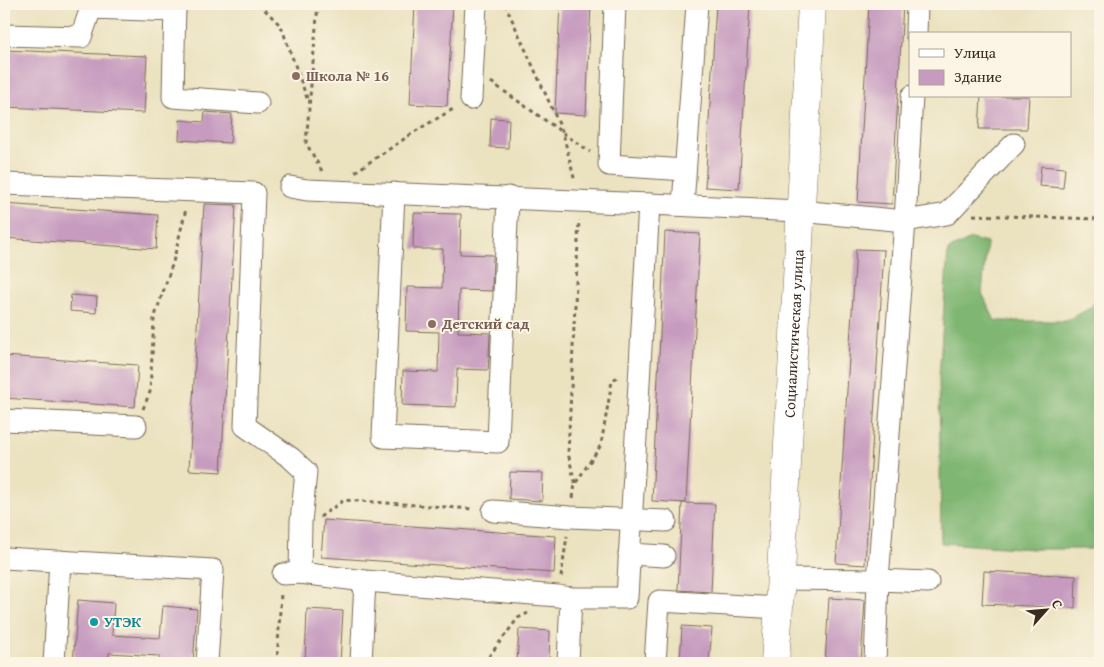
<svg xmlns="http://www.w3.org/2000/svg" width="1104" height="667" viewBox="0 0 1104 667" font-family="'Gentium Book Plus',serif">
  <style>
    .forest { fill: #7fb672; stroke: #5d7048 }
    .building { fill: #c69bbf }
    .lines { fill: none; stroke-linecap: round; stroke-linejoin: round }
    .minor-casing { stroke: #796a57; stroke-width: 23 }
    .major-casing { stroke: #796a57; stroke-width: 29 }
    .path { stroke: #796a57; stroke-width: 3; stroke-dasharray: 4 4; stroke-linecap: butt }
    .minor { stroke: #fff; stroke-width: 21 }
    .major { stroke: #fff; stroke-width: 28 }
    .education-dot { fill: #8d6e63; stroke: #fcf5e5; stroke-width: 2 }
    .culture-dot { fill: #0f9aa8; stroke: #fcf5e5; stroke-width: 2 }
    .labels { text-anchor: middle; stroke-width: 4; stroke-linejoin: round; paint-order: stroke }
    .education-label { font-size: 15px; font-weight: bold; fill: #785e54; stroke: #fcf5e5; text-anchor: start }
    .street-label { font-size: 15px; fill: #3b2a1e; stroke: #fcf5e5 }
    .culture-label { font-size: 15px; font-weight: bold; fill: #0d838f; stroke: #fcf5e5; text-anchor: start }
  </style>
  <rect width="100%" height="100%" fill="#fcf5e5"/>
  <filter id="ink" filterUnits="userSpaceOnUse"><feTurbulence type="fractalNoise" baseFrequency=".02" numOctaves="2"/><feDisplacementMap in="SourceGraphic" scale="10" xChannelSelector="R" yChannelSelector="G"/><feConvolveMatrix kernelMatrix="1 2 1 2 8 2 1 2 1" color-interpolation-filters="sRGB"/></filter>
  <filter id="wash" filterUnits="userSpaceOnUse"><feTurbulence type="fractalNoise" baseFrequency=".0096" numOctaves="4" result="noise"/><feDisplacementMap in="SourceGraphic" scale="20" xChannelSelector="R" yChannelSelector="G"/><feGaussianBlur stdDeviation="1.12" result="paint"/><feColorMatrix in="noise" values="0 0 0 0 0 0 0 0 0 0 0 0 0 0 0 0 0 1.4 0 .05"/><feComposite in="paint" operator="in"/></filter>
  <g filter="url(#wash)">
    <rect width="100%" height="100%" fill="#ebe2c0"/>
    <polygon class="forest" points="971,239 987,243 982,293 995,321 1066,321 1090,308 1100,295 1100,549 1033,549 941,543 939,377 948,250"/>
    <g id="blocks">
      <g class="building">
        <polygon points="415,4 453,4 447,106 410,104"/>
        <polygon points="560,4 591,4 586,115 555,113"/>
        <polygon points="716,4 750,4 739,189 705,187"/>
        <polygon points="869,4 903,4 892,204 858,202"/>
        <polygon points="4,50 147,56 144,113 4,107"/>
        <polygon points="981,96 1029,96 1027,129 979,129"/>
        <polygon points="205,112 232,114 230,143 179,140 180,120 204,122"/>
        <polygon points="491,118 509,119 508,148 490,147"/>
        <polygon points="1041,166 1065,168 1063,188 1039,186"/>
        <polygon points="4,204 158,215 156,249 4,238"/>
        <polygon points="204,204 236,205 221,472 189,470"/>
        <polygon points="414,213 461,214 460,254 493,255 492,291 459,290 458,332 490,333 489,357 488,370 457,369 456,407 402,405 403,371 438,372 439,332 406,331 407,287 442,288 443,249 413,249"/>
        <polygon points="665,232 700,234 686,503 652,501"/>
        <polygon points="856,249 884,250 865,565 836,563"/>
        <polygon points="71,295 97,297 96,313 70,311"/>
        <polygon points="4,356 138,365 135,407 4,398"/>
        <polygon points="510,472 543,473 542,501 509,499"/>
        <polygon points="682,503 715,504 711,592 678,590"/>
        <polygon points="324,520 556,536 554,573 321,557"/>
        <polygon points="984,571 1076,576 1075,608 982,604"/>
        <polygon points="829,598 865,600 861,663 825,663"/>
        <polygon points="78,600 114,603 112,635 160,638 163,606 197,609 193,663 159,663 159,656 109,653 108,663 73,663"/>
        <polygon points="307,609 343,611 340,663 305,663"/>
        <polygon points="682,626 712,628 709,663 680,663"/>
        <polygon points="519,629 550,631 549,663 517,663"/>
      </g>
    </g>
  </g>
  <g filter="url(#ink)">
    <use href="#blocks" fill-opacity="0" stroke="#796a57" stroke-width="1"/>
    <g class="lines">
      <defs>
        <g id="minor">
          <polyline points="175,4 173,97 258,103"/>
          <polyline points="615,4 609,165 685,170"/>
          <polyline points="916,34 917,4"/>
          <polyline points="4,35 81,37 91,8 175,11"/>
          <polyline points="912,96 905,221 878,580 928,582"/>
          <polyline points="471,99 476,4"/>
          <polyline points="4,184 254,193 245,426 291,458 306,472 301,522 300,573"/>
          <polyline points="290,187 307,190 649,204"/>
          <polyline points="394,193 383,437 498,442 508,197"/>
          <polyline points="683,205 697,4"/>
          <polyline points="4,420 136,426"/>
          <polyline points="493,511 570,517 666,521"/>
          <polyline points="629,554 664,556"/>
          <polyline points="4,558 213,570 207,663"/>
          <polyline points="283,574 300,573 365,581 558,596 571,598 627,598 649,204 800,211 905,221 947,214 1014,144"/>
          <polyline points="781,579 878,580 875,663"/>
          <polyline points="54,663 60,561"/>
          <polyline points="361,663 365,581"/>
          <polyline points="568,663 571,598"/>
          <polyline points="655,663 659,601 779,608"/>
        </g>
        <g id="major">
          <path id="s1" d="M 775,663 L 780,592 L 812,4"/>
        </g>
      </defs>
      <use href="#minor" class="minor-casing"/>
      <use href="#major" class="major-casing"/>
      <g class="path">
        <polyline points="259,4 281,26 308,101"/>
        <polyline points="318,4 306,143 322,171"/>
        <polyline points="505,4 563,133 575,182"/>
        <polyline points="491,82 590,152"/>
        <polyline points="355,172 419,129 455,108"/>
        <polyline points="973,215 1100,219"/>
        <polyline points="143,409 150,392 154,319 173,262 186,209"/>
        <polyline points="575,483 568,453 579,220"/>
        <polyline points="573,498 575,484 601,445 612,381 620,375"/>
        <polyline points="320,517 344,500 474,509"/>
        <polyline points="561,577 567,536"/>
        <polyline points="277,663 281,593"/>
        <polyline points="484,663 518,618 528,613"/>
      </g>
      <use href="#minor" class="minor"/>
      <use href="#major" class="major"/>
    </g>
  </g>
  <g class="education-dot">
    <circle cx="296" cy="76" r="5"/>
    <circle cx="432" cy="324" r="5"/>
  </g>
  <circle class="culture-dot" cx="94" cy="622" r="5"/>
  <g class="labels">
    <g class="education-label">
      <text x="306" y="81">Школа № 16</text>
      <text x="442" y="329">Детский сад</text>
    </g>
    <g class="street-label">
      <text dy="5" stroke="none"><textPath href="#s1" startOffset="330">Социалистическая улица</textPath></text>
    </g>
    <g class="culture-label">
      <text x="104" y="627">УТЭК</text>
    </g>
  </g>
  <rect width="1104" height="667" fill="none" stroke="#fcf5e5" stroke-width="20"/>
  <rect x="909" y="32" width="162" height="65" fill="#fcf5e5" stroke="#afa495"/>
  <rect x="919" y="49" width="25" height="8" fill="#ffffff" stroke="#afa495"/>
  <text x="954" y="58" font-size="15" fill="#3b2a1e">Улица</text>
  <rect x="919" y="70" width="25" height="15" fill="#c69bbf" stroke="#afa495"/>
  <text x="954" y="82" font-size="15" fill="#3b2a1e">Здание</text>
  <g transform="translate(1046 610) rotate(63)" stroke="#fcf5e5" stroke-width="4" paint-order="stroke">
  <path d="M0-4L9 19L0 12L-9 19Z" fill="#3b2a1e"/>
  <text y="-8" font-size="14" font-weight="bold" text-anchor="middle" fill="#3b2a1e">С</text>
  </g>
</svg>
